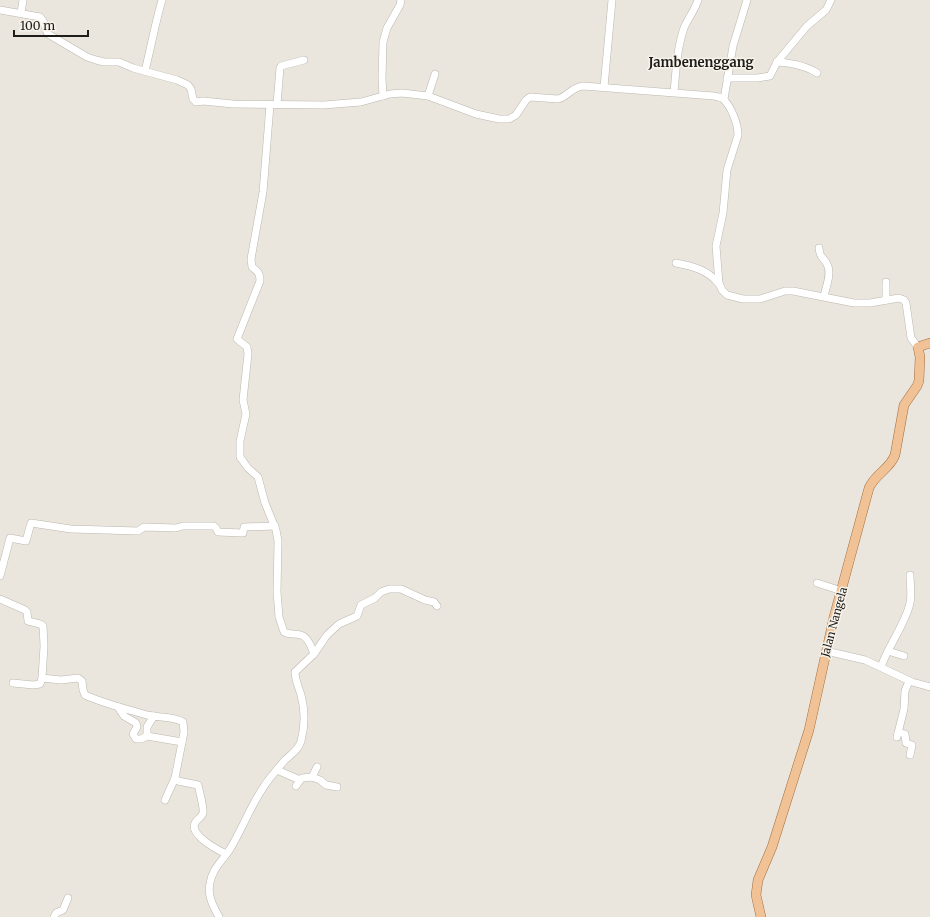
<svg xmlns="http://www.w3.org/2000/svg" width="930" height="917" viewBox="0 0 930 917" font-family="Merriweather,serif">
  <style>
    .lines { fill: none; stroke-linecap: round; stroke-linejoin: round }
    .minor-casing { stroke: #bbb7af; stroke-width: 8 }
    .major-casing { stroke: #a16e3d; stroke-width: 10 }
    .minor { stroke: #fff; stroke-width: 7 }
    .major { stroke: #f1c296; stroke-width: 9 }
    .labels { text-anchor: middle; stroke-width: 3; stroke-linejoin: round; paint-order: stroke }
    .street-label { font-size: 11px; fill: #1e1d1a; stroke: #f8f3ea }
    .quarter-label { font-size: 13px; font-weight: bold; fill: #1e1d1a; stroke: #f8f3ea }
  </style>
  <rect width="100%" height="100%" fill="#eae6dd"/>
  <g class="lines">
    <defs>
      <g id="minor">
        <path d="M 0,10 L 40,17 C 46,22 44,28 48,34 L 87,57 L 96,60 L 104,62 L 119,62 L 133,68 L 177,80 L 188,85 L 191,89 L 193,99 L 196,102 L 203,101 L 233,104 L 324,105 L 361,102 L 390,94 L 402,93 L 428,96 L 476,114 L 499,119 L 509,119 L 516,115 L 526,100 L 530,97 L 558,99 C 567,97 572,87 583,86 L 714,96 C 717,97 721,97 723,99 C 732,107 738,125 738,135 L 727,170 L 723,213 L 716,246 L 719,283 L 722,290 L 727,295 L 743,299 L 760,299 L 785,291 L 793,291 L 854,303 L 870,303 L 899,298 L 904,300 L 906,303 L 911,338 L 918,347"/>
        <polyline points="21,13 23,0"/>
        <path d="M 777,62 C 791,63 805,65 817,73"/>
        <path d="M 145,71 C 151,47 155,24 162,0"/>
        <polyline points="727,78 757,78 770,76 777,62 807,26 826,10 831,0"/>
        <polyline points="604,87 612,0"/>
        <path d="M 674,92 C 676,71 677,48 684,28 C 688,18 695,10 698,0"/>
        <polyline points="383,96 382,78 383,42 387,28 400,5 401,0"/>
        <polyline points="428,96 435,74"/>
        <polyline points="724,99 733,46 747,0"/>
        <polyline points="277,104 280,68 281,66 304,60"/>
        <path d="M 819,248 C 820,259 823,256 827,264 C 832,273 826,287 824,296"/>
        <path d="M 676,263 C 692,266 708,270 718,283"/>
        <polyline points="886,282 886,300"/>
        <polyline points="0,576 10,538 26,541 31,523 71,529 138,531 144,527 176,528 183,526 214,526 216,528 218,532 243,533 244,527 275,526"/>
        <polyline points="817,583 842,591"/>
        <path d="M 0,599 L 25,610 L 27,612 L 28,621 L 40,624 L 43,626 L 44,646 L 42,678 L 61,680 L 78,678 L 82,681 L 83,690 L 85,695 C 105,704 126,709 147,715 C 159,718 173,716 183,722 L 184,732 L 175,778 L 178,781 L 198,785 C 199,789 204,809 203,813 C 202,817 197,819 195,823 C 189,835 218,850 226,854"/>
        <polyline points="826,651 865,660 912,682 930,687"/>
        <polyline points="888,651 904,656"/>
        <polyline points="314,654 327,635 339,624 357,616 361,605 375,598 381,592 389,589 401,589 425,600 434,602 437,606"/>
        <path d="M 881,667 C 888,646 906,623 910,603 C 912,594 910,584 910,575"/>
        <polyline points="13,683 33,685 40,684 42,678"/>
        <polyline points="118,707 124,716 136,723 137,727 133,734 136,739 141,739 147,736 182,742"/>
        <polyline points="898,732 905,734 906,743 912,745 910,755"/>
        <polyline points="147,736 147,727 154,716"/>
        <polyline points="897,737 904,709 905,691 909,681"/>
        <polyline points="277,770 300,780 296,786"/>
        <polyline points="312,777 317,767"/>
        <polyline points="300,780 302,778 312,777 320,780 326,785 337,787"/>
        <polyline points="165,800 175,778"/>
        <polyline points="54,917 56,913 63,910 68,898"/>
        <path d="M 219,917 C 213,906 207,895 210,883 C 212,869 223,860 230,849 C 244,826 253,799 270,778 C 275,772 279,767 284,761 C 290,755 299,750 301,741 C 305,726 305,710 301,695 C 299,688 295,680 295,672 L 314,654 C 312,648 308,637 301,635 C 295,633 289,635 284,632 L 279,617 L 277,592 L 278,541 L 276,530 L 265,503 L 258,477 L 248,468 L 240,457 L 240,441 L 246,414 L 243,400 L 248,354 L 247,347 L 237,339 L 260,281 C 260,273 258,272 252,267 L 251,259 L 263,192 L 270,105"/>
      </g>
      <path id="major" d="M 761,917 L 756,895 L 758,880 L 772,847 L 809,730 L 834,617 L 869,488 C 875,474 890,469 895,455 L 904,405 L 917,386 L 919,381 L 920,357 L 918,347 L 930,343"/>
    </defs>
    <use href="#minor" class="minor-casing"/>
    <use href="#major" class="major-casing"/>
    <use href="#minor" class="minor"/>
    <use href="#major" class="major"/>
  </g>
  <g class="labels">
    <g class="street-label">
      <text transform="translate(834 622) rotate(-75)" y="4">Jalan Nangela</text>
    </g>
    <g class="quarter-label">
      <text x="701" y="67">Jambenenggang</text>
    </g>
  </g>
  <path d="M14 30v6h74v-6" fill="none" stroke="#1e1d1a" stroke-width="2"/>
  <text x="20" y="30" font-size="12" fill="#1e1d1a" stroke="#f8f3ea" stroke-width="3" paint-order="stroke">100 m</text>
</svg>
